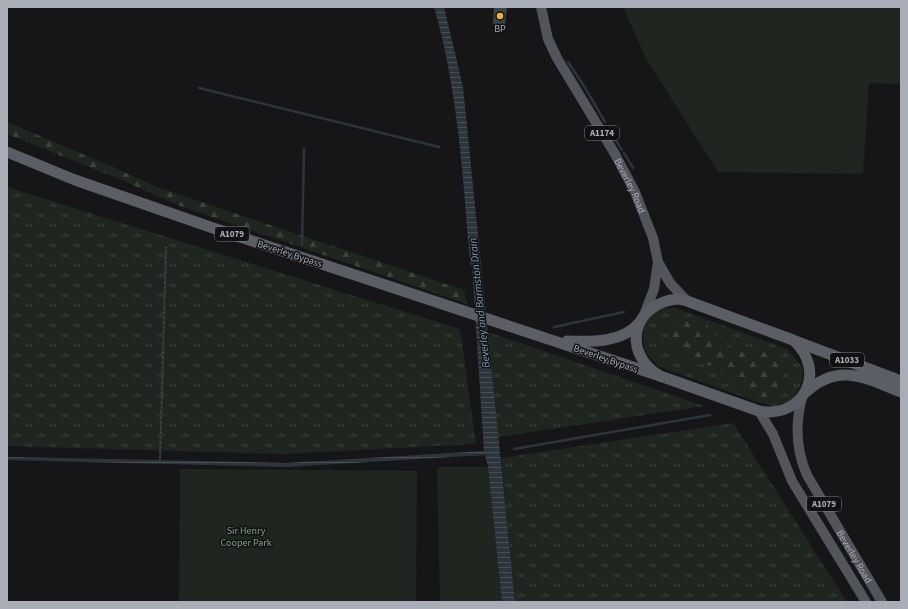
<svg xmlns="http://www.w3.org/2000/svg" width="908" height="609" viewBox="0 0 908 609" font-family="'Source Sans 3',sans-serif">
  <style>
    .grass { fill: url(#grass-tufts); fill-rule: evenodd }
    .forest { fill: url(#forest-firs) }
    .park { fill: #1e261f }
    .water { fill: url(#water-rules) }
    .lines { fill: none; stroke-linecap: round; stroke-linejoin: round }
    .stream { stroke: #2c353c; stroke-width: 2.5 }
    .building { fill: #404145 }
    .primary { stroke: #53555c; stroke-width: 10 }
    .trunk { stroke: #5b5e65; stroke-width: 11 }
    .poi-dot { fill: #f2b134; stroke: #111113; stroke-width: 1.5 }
    .labels { text-anchor: middle; stroke-width: 3; stroke-linejoin: round; paint-order: stroke }
    .shield { fill: #111113; stroke: #7b7e86; stroke-width: 1 }
    .shield-label { font-size: 9px; font-weight: bold; fill: #a8adb8 }
    .poi-label { font-size: 10px; fill: #a8adb8; stroke: #111113 }
    .street-label { font-size: 10px; fill: #a8adb8; stroke: #111113 }
    .park-label { font-size: 10px; fill: #7fa381; stroke: #111113 }
    .water-label { font-size: 11px; font-style: italic; fill: #7f9bb3; stroke: #111113 }
  </style>
  <defs>
    <pattern id="grass-tufts" width="24" height="20" patternUnits="userSpaceOnUse"><rect width="24" height="20" fill="#1e261f"/><path d="M3 7l-1-3M5 7V3M7 7l1-3M15 17l-1-3M17 17v-4M19 17l1-3" fill="none" stroke="#3c433d"/></pattern>
    <pattern id="forest-firs" width="22" height="20" patternUnits="userSpaceOnUse"><rect width="22" height="20" fill="#1e261f"/><path d="M5 1l3.5 6h-7zM16 11l3.5 6h-7z" fill="#3c433d"/></pattern>
    <pattern id="water-rules" width="6" height="5" patternUnits="userSpaceOnUse"><rect width="6" height="5" fill="#2c353c"/><path d="M0 2.5h6" fill="none" stroke="#485056"/></pattern>
  </defs>
  <rect width="100%" height="100%" fill="#161618"/>
  <g class="grass">
    <polygon points="7,187 460,329 476,444 281,454 7,446"/>
    <path d="M 676,308 L 787,349 L 803,368 L 802,381 L 798,391 L 789,402 L 773,406 L 754,401 L 658,366 C 656,363 652,360 649,357 C 640,343 641,319 658,311 C 663,308 671,308 676,308 ZM 707,326 C 721,350 739,349 764,349 L 783,381 L 767,398 L 751,394 L 738,384 L 725,381 L 718,367 L 687,361 Z"/>
    <polygon points="488,332 704,406 498,437"/>
    <polygon points="733,423 847,602 515,602 501,458"/>
  </g>
  <g class="forest">
    <polygon points="7,122 111,166 157,187 464,290 467,304 180,206 124,181 7,134"/>
    <path d="M 684,316 C 692,318 701,320 707,325 C 714,332 714,341 726,345 C 747,353 768,343 785,359 L 783,381 L 767,398 L 751,394 L 738,384 L 725,381 L 718,367 L 687,361 L 675,350 L 671,336 L 673,326 Z"/>
  </g>
  <g class="park">
    <polygon points="623,7 901,7 901,84 869,83 863,174 718,172 645,57"/>
    <polygon points="437,467 488,467 502,602 440,602"/>
    <polygon points="180,469 417,471 416,602 179,602"/>
  </g>
  <path class="water" d="M 434,7 L 444,7 L 463,87 L 515,602 L 502,602 L 488,467 L 485,455 L 286,467 L 7,460 L 7,457 L 159,460 L 165,247 L 167,247 L 161,460 L 286,463 L 484,451 L 472,267 L 470,263 C 463,177 458,90 434,7 Z"/>
  <g class="lines">
    <g class="stream">
      <polyline points="568,62 586,89"/>
      <polyline points="199,88 439,147"/>
      <polyline points="587,91 605,122"/>
      <polyline points="609,129 622,150"/>
      <polyline points="624,153 633,168"/>
      <polyline points="302,245 304,149"/>
      <polyline points="554,327 624,312"/>
      <polyline points="514,449 710,415"/>
    </g>
  </g>
  <polygon class="building" points="494,7 507,7 505,25 493,24"/>
  <g class="lines">
    <g class="primary">
      <path id="s1" d="M 541,7 L 548,39 L 557,58 L 615,154 L 635,192 L 653,238 L 658,262 L 670,283 L 687,301"/>
      <polyline points="644,315 654,289 658,262"/>
      <path id="s2" d="M 802,398 C 795,424 796,450 807,475 L 882,602"/>
      <polyline points="759,411 773,434 792,481 866,602"/>
    </g>
    <g class="trunk">
      <polyline points="7,152 75,180 213,228 660,376"/>
      <path d="M 678,299 L 687,301 L 793,340 C 828,371 804,419 759,411 L 660,376 C 621,353 632,303 678,299 Z"/>
      <path d="M 567,341 C 591,342 622,343 639,323"/>
      <polyline points="795,341 901,381"/>
      <path d="M 806,392 C 839,362 865,378 901,392"/>
    </g>
  </g>
  <circle class="poi-dot" cx="500" cy="16" r="4"/>
  <g class="labels">
    <g class="shield">
      <rect x="585" y="126" width="34" height="14" rx="3"/>
      <rect x="215" y="227" width="34" height="14" rx="3"/>
      <rect x="830" y="353" width="34" height="14" rx="3"/>
      <rect x="807" y="497" width="34" height="14" rx="3"/>
    </g>
    <g class="shield-label">
      <text x="602" y="136">A1174</text>
      <text x="232" y="237">A1079</text>
      <text x="847" y="363">A1033</text>
      <text x="824" y="507">A1079</text>
    </g>
    <g class="poi-label">
      <text x="500" y="32">BP</text>
    </g>
    <g class="street-label">
      <text dy="4" stroke="none"><textPath href="#s1" startOffset="201">Beverley Road</textPath></text>
      <text transform="translate(290 253) rotate(18)" y="4">Beverley Bypass</text>
      <text transform="translate(606 358) rotate(19)" y="4">Beverley Bypass</text>
      <text dy="4" stroke="none"><textPath href="#s2" startOffset="173">Beverley Road</textPath></text>
    </g>
    <g class="park-label">
      <text x="246" y="534">Sir Henry<tspan x="246" dy="12">Cooper Park</tspan></text>
    </g>
    <g class="water-label">
      <text transform="translate(479 303) rotate(-96)" y="4">Beverley and Barmston Drain</text>
    </g>
  </g>
  <rect width="908" height="609" fill="none" stroke="#a8adb8" stroke-width="16"/>
</svg>
